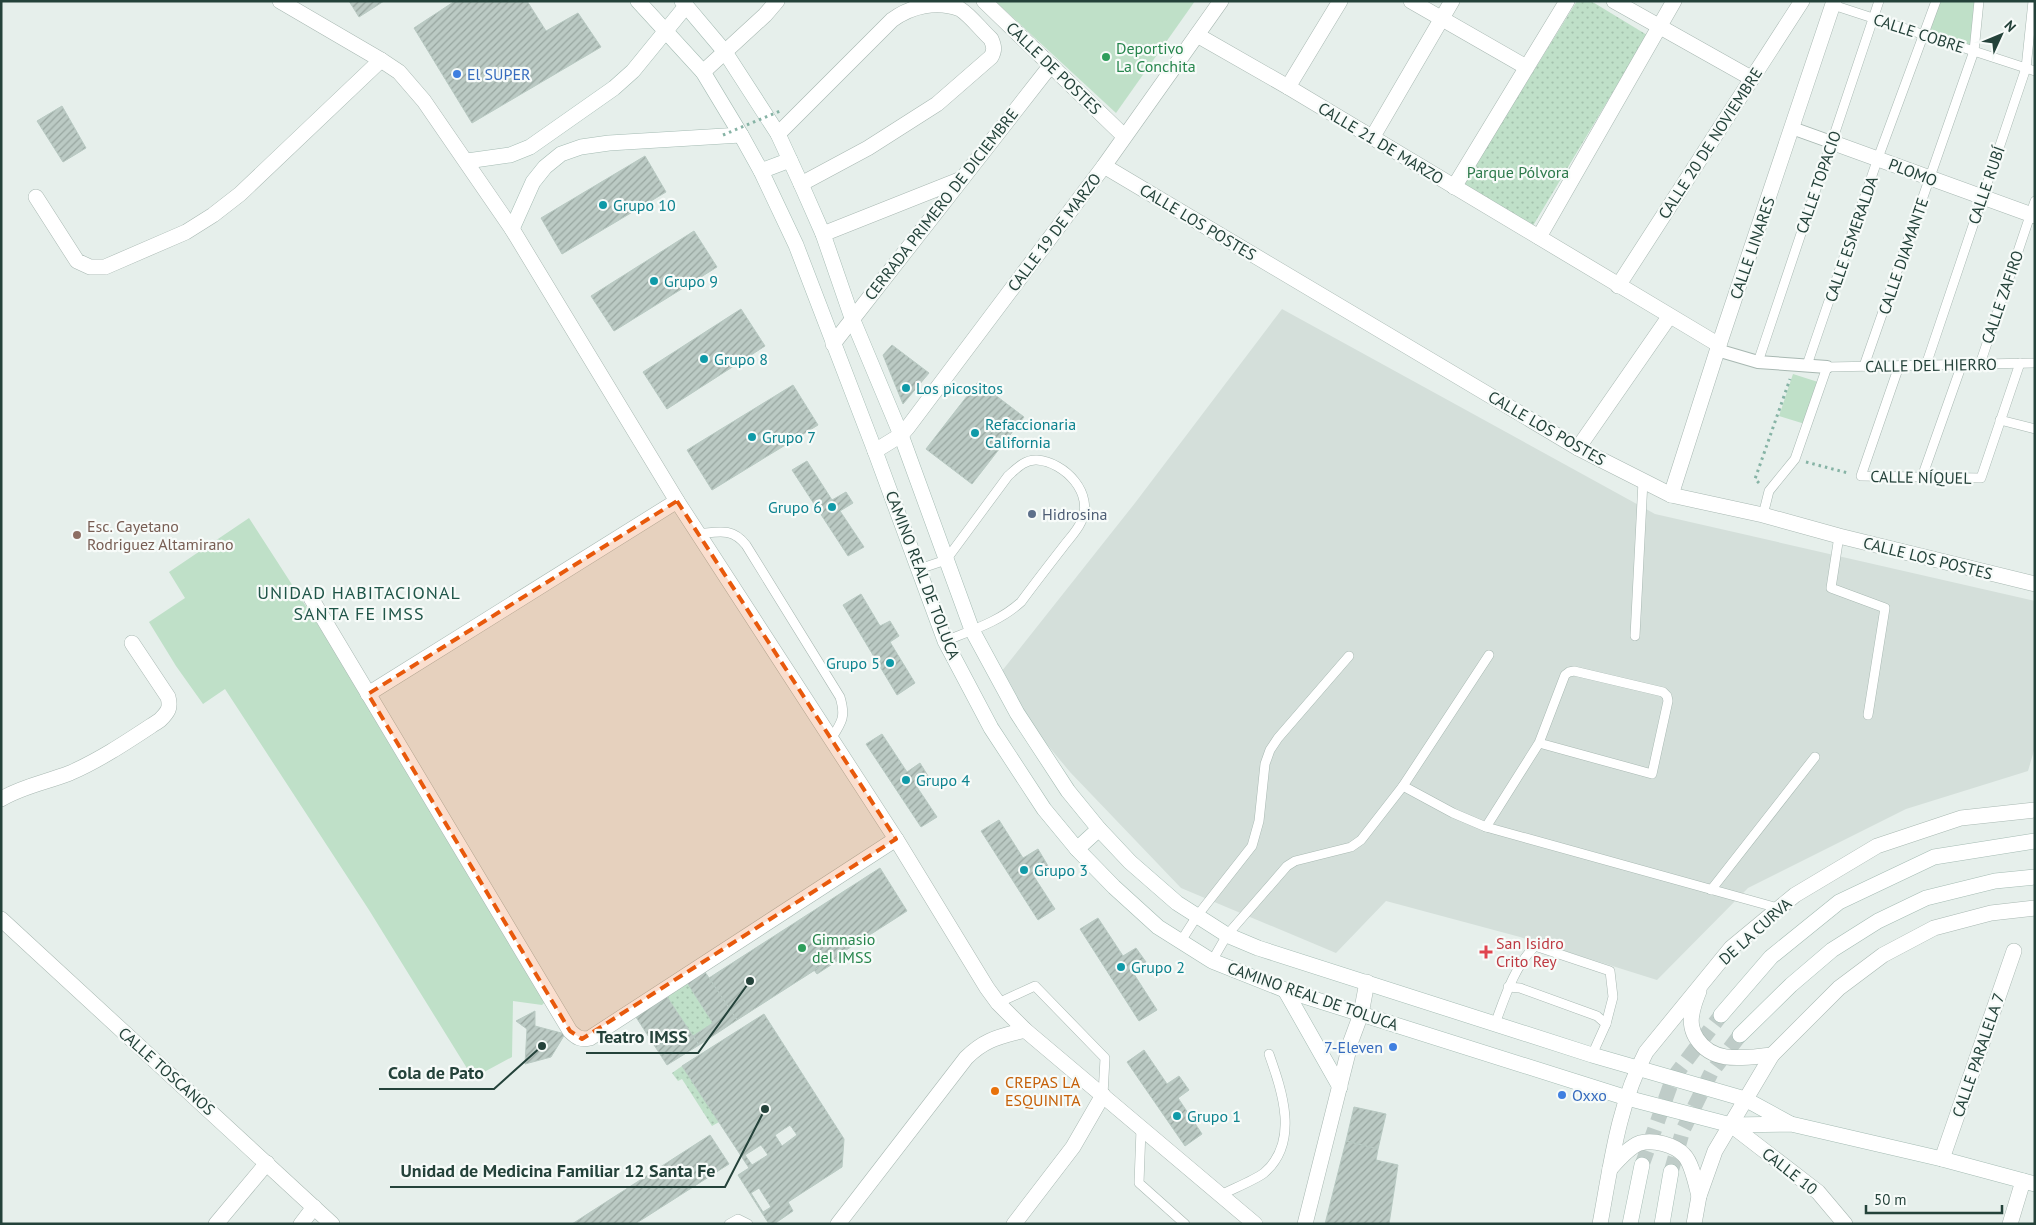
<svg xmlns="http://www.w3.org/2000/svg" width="2036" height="1225" viewBox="0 0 2036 1225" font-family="'PT Sans',sans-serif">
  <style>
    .built { fill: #d4dfda }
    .grass { fill: url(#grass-dots) }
    .park { fill: #bfe0c8 }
    .building { fill: url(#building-hatch); stroke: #b8c9c2; fill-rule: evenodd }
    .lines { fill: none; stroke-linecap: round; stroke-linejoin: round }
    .secondary-tunnel { stroke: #bfccc8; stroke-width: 15; stroke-dasharray: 15 8; stroke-linecap: butt }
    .service-casing { stroke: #a8b8b2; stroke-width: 10 }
    .pedestrian-casing { stroke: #a8b8b2; stroke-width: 14 }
    .minor-casing { stroke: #a8b8b2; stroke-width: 16 }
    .tertiary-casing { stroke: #a8b8b2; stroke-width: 16 }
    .secondary-casing { stroke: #a4bbb3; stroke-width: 16 }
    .path { stroke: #86b3a5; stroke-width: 3; stroke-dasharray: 2.5 4; stroke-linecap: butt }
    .service { stroke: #fff; stroke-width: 9 }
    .pedestrian { stroke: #fff; stroke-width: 12 }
    .minor { stroke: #fff; stroke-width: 15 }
    .tertiary { stroke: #fff; stroke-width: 15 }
    .secondary { stroke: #fff; stroke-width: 15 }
    .path-bridge { stroke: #86b3a5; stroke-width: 3; stroke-dasharray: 2.5 4; stroke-linecap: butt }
    .marked { fill: #e8590c; fill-opacity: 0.2; stroke: #e8590c; stroke-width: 4; stroke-dasharray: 10 6; stroke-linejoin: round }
    .leisure-dot { fill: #2e9e5b; stroke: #f7fbf9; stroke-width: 2 }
    .shop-dot { fill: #3f7fe0; stroke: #f7fbf9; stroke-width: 2 }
    .culture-dot { fill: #0f9aa8; stroke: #f7fbf9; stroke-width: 2 }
    .service-dot { fill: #5c6f8a; stroke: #f7fbf9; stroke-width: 2 }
    .education-dot { fill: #8d6e63; stroke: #f7fbf9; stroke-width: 2 }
    .health-dot { fill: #e0444e; stroke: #f7fbf9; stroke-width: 2 }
    .food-dot { fill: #e8710a; stroke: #f7fbf9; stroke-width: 2 }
    .labels { text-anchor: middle; stroke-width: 4.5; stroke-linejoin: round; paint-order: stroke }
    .street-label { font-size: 16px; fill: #24423a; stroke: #f7fbf9 }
    .leisure-label { font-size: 16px; fill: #27864d; stroke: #f7fbf9; text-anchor: start }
    .shop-label { font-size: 16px; fill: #366cbe; stroke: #f7fbf9; text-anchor: start }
    .park-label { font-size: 16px; fill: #2d7a4b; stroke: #f7fbf9 }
    .culture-label { font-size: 16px; fill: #0d838f; stroke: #f7fbf9; text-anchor: start }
    .service-label { font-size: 16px; fill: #4e5e75; stroke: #f7fbf9; text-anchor: start }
    .education-label { font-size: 16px; fill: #785e54; stroke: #f7fbf9; text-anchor: start }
    .health-label { font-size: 16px; fill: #be3a42; stroke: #f7fbf9; text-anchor: start }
    .food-label { font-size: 16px; fill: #c56008; stroke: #f7fbf9; text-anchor: start }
    .neighbourhood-label { font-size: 18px; letter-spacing: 1px; fill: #1f5548; stroke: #f7fbf9 }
    .leader { fill: none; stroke: #24423a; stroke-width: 2 }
    .callout-dot { fill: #24423a; stroke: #f7fbf9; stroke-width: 2 }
    .callout-label { font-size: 18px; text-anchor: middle; font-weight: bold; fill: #24423a; stroke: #f7fbf9; stroke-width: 4.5; stroke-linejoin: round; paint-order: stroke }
  </style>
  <defs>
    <pattern id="grass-dots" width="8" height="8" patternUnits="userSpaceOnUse" patternTransform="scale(1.25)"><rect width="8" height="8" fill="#bfe0c8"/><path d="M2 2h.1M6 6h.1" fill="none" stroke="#a4c1ad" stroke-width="1.8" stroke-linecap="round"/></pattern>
    <pattern id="building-hatch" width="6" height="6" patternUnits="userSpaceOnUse" patternTransform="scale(1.25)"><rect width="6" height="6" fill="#bbcac4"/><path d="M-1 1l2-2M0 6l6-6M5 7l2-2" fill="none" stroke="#98a6a0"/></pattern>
  </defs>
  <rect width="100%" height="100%" fill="#e6efeb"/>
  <polygon class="built" points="1282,309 1655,514 2035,601 2035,747 2028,771 1906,809 1748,888 1657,980 1520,937 1386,901 1336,953 1181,888 1070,772 994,681 1135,503"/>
  <g class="grass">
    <polygon points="1577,1 1591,1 1647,35 1531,229 1461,188"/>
    <polygon points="686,981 713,1023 693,1036 665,994"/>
    <polygon points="682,1066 719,1122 712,1126 682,1079 678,1081 672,1073"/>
  </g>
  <g class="park">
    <polygon points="995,1 1195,1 1116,113"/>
    <polygon points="1939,1 1976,1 1971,46 1928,32"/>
    <polygon points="1793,374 1818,382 1805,424 1779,416"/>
    <polygon points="249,518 404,758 551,996 542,1005 513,1001 512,1057 473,1078 369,910 225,689 203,704 176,666 149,622 185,598 169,572"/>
  </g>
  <g class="building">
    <polygon points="349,1 384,1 359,17"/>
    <polygon points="455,1 527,1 546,31 578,13 601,47 472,123 414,28"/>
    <polygon points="62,106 86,148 63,162 37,121"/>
    <polygon points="645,156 666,192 562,254 541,218"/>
    <polygon points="694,231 717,267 614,331 591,296"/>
    <polygon points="741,309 765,346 667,409 643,372"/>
    <polygon points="892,345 929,373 903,404 883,355"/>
    <polygon points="978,382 1024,417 972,484 926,449"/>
    <polygon points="793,385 818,425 712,490 687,450"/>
    <polygon points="807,461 832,500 846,492 853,503 840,511 864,547 848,556 792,470"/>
    <polygon points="861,594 880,626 890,621 899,636 890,642 915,683 897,695 843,605"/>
    <polygon points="882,734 907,772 920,763 928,776 915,784 937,817 921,827 866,744"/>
    <polygon points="999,820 1023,858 1038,849 1048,866 1033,875 1055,909 1038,920 981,831"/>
    <polygon points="880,868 907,911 737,1020 709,978"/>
    <polygon points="1098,918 1123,956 1136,948 1146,962 1132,971 1157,1010 1139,1021 1080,929"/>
    <polygon points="841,953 843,957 817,974 814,970"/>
    <polygon points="703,969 737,1020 699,1045 693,1036 713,1023 686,981"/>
    <polygon points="665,994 699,1045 667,1065 634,1014"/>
    <polygon points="535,1011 535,1026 565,1034 551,1057 525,1064 527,1029 516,1021"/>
    <path d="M 764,1014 L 844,1139 L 842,1167 L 788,1202 L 793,1211 L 774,1224 L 769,1224 L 738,1175 L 749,1168 L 682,1066 ZM 790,1125 L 797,1135 L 782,1146 L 775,1135 ZM 761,1145 L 768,1155 L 752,1165 L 745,1155 ZM 759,1188 L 771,1207 L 763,1212 L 751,1193 Z"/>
    <polygon points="1144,1050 1167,1084 1179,1076 1189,1090 1178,1098 1202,1134 1185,1146 1127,1062"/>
    <polygon points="1354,1107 1386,1114 1378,1149 1346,1141"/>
    <polygon points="710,1135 729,1164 635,1224 572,1224"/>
    <polygon points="1346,1141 1378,1149 1376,1160 1398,1165 1389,1224 1325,1224"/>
  </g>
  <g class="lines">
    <g class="secondary-tunnel">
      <polyline points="1642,1165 1673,1078 1721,1015"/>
      <polyline points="1671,1172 1683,1130 1711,1073 1740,1035"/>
    </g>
    <defs>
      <g id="service">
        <polyline points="1833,5 2035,71"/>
        <polyline points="1758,362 1879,1"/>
        <polyline points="1980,364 2035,201"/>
        <polyline points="1807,365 1878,158 1936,1"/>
        <polyline points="1926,365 2026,68 2033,1"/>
        <polyline points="1864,366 1974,51 1979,1"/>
        <polyline points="1899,366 1861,476 1981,478 2020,363"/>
        <polyline points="2000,420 2035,429"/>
        <polyline points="1922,477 1962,364"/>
        <polyline points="1763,515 1769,491 1795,459 1827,367 2035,363"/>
        <path d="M 698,534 C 718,532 732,527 746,545 L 840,697 C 846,717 842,722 831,739"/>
        <polyline points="1839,536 1831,588 1885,608 1868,715"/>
        <path d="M 919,569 L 946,560 L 1008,476 C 1016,469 1025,459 1037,460 C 1065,462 1095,494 1081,522 C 1077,531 1069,539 1063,547 C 1049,565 1035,583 1021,602 C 999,622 972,630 945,641"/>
        <polyline points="1635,636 1643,481"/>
        <polyline points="1403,786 1453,813 1486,827 1778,908"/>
        <polyline points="1486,827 1539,743 1652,774 1668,701 1667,696 1663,692 1574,671 1569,672 1565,675 1539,743"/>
        <polyline points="1711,890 1815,757"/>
        <polyline points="1181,941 1197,916 1252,846 1259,821 1265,764 1270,750 1278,738 1349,656"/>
        <polyline points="1212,961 1227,935 1287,866 1295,861 1351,847 1361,840 1403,786 1489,655"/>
        <polyline points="1508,987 1520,988 1597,1016 1606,1024"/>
        <polyline points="998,1003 1035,986 1105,1058 1103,1095"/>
        <path d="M 1495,1024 C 1505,997 1514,967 1535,946 L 1610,971 L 1613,997 L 1606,1024 L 1592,1055"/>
        <polyline points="1141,1129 1139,1183 1185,1224"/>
        <path d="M 1219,1196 C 1232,1189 1253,1181 1264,1173 C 1300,1142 1282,1091 1269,1054"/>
        <polyline points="729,1224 738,1219 748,1224"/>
      </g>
      <g id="pedestrian">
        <polyline points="1792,128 1831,142"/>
        <polyline points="1717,350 1758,362 1827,367"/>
      </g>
      <g id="minor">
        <polyline points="280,1 381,60 399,72 424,101 512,229 677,501 896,839 987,988 998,1003 1025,1030 1255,1224"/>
        <polyline points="984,1 1124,136"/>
        <polyline points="1411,1 1526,67"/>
        <polyline points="1614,1 1751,78"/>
        <polyline points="1197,35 1288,87 1719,345"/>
        <polyline points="703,72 765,15 777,1"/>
        <polyline points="1288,87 1340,1"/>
        <path d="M 778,134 L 892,20 C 911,6 937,0 960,9 C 971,16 981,30 991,39 C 994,46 995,50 991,57 L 937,104 L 868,148 L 801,184"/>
        <polyline points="1372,138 1452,1"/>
        <polyline points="1831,142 2035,216"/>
        <polyline points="1104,166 1578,448 1671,495 1763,515 1839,536 2035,584"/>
        <polyline points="1454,187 1567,1"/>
        <polyline points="36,197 77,261 90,267 105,267 186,232 213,215 240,194 381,60"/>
        <polyline points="823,234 959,180"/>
        <polyline points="1539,237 1674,1"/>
        <polyline points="1618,286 1802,1"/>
        <polyline points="833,344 1051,65"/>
        <polyline points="1578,448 1669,317"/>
        <polyline points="875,451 901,435 908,427 1104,166 1221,1"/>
        <polyline points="1671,495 1719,345 1834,1"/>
        <path d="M 311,598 L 570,1031 C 577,1038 581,1040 590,1038 L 896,839"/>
        <polyline points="368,694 677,501"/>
        <path d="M 1,799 C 23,786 47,782 70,773 C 102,759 131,739 160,720 C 168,712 171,708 168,697 L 132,643"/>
        <polyline points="1,919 332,1224"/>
        <polyline points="1942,1159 2014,951"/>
        <polyline points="216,1224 267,1163"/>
        <polyline points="301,1224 314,1207"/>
        <path d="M 838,1224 L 966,1058 C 985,1039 999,1037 1025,1030"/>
        <polyline points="1014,1224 1073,1147 1103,1095"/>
        <polyline points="1305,1224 1351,1041 1361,1014 1367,982"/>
        <polyline points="2010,1224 2023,1181"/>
      </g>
      <g id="tertiary">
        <path d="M 1699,991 C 1696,999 1693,1006 1692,1014 C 1690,1022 1692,1032 1697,1039 C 1714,1065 1746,1057 1772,1055"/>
        <polyline points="1731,1125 1818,1192 1845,1224"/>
        <path d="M 1610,1169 C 1618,1160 1629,1147 1640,1143 C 1653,1139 1675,1145 1684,1155 C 1692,1163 1696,1185 1699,1196"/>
        <path d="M 1600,1224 C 1611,1165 1618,1105 1646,1052 L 1731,948 L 1795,895 L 1877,846 L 1961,818 L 2035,810"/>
        <polyline points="1694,1224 1699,1196 1715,1151 1772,1055 1839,988 1883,955 1934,928 1991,913 2035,908"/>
      </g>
      <g id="secondary">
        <polyline points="638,1 703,72 741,135 761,171 796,245 875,451 945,641 991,728 1044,809 1077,849 1114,887 1158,927 1212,961 1285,990 1627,1098 1731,1125 1791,1124 1942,1159 2035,1184"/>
        <polyline points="682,1 725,52 778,134 801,184 823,234 852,318 901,435 972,630 1017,713 1068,791 1099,829 1130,862 1177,903 1227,935 1258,948 1592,1055 1745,1099 1789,1123"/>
        <polyline points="467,161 510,155 530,147 614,88 633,71 686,6"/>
        <polyline points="761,171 790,160"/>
        <polyline points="512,229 533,182 545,167 561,154 581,147 609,143 741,135"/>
        <polyline points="1077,849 1099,829"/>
        <polyline points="1285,990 1340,1087"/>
        <polyline points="1721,1015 1771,957 1839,902 1934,857 2035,841"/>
        <polyline points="1740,1035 1791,985 1832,950 1878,921 1926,898 1995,881 2035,877"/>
        <polyline points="1630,1224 1642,1165"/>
        <polyline points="1662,1224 1671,1172"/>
      </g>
    </defs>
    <use href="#service" class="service-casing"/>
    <use href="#pedestrian" class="pedestrian-casing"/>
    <use href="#minor" class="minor-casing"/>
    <use href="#tertiary" class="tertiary-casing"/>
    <use href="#secondary" class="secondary-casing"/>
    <g class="path">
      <polyline points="1806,462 1848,473"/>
      <polyline points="1759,483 1755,479 1790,379"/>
    </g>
    <use href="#service" class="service"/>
    <use href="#pedestrian" class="pedestrian"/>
    <use href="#minor" class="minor"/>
    <use href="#tertiary" class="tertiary"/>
    <use href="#secondary" class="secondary"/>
    <polyline class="path-bridge" points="723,135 780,111"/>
  </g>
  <path class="marked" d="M 677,501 L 896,839 L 582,1039 L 570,1031 L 368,694 Z"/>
  <g class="leisure-dot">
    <circle cx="1106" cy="57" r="5"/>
    <circle cx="802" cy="948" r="5"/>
  </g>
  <g class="shop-dot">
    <circle cx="457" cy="74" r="5"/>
    <circle cx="1393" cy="1047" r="5"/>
    <circle cx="1562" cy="1095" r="5"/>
  </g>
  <g class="culture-dot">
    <circle cx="603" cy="205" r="5"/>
    <circle cx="654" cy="281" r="5"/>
    <circle cx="704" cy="359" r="5"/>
    <circle cx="906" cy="388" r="5"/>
    <circle cx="975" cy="433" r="5"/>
    <circle cx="752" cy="437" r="5"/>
    <circle cx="832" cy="507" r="5"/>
    <circle cx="890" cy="663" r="5"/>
    <circle cx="906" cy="780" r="5"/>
    <circle cx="1024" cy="870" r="5"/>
    <circle cx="1121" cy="967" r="5"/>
    <circle cx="1177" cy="1116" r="5"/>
  </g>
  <circle class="service-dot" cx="1032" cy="514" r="5"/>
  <circle class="education-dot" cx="77" cy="535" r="5"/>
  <path class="health-dot" d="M1483.5 944.5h5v5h5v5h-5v5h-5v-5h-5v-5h5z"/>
  <circle class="food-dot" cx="995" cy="1091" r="5"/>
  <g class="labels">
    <g class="street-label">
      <text transform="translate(1919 33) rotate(18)" y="6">CALLE COBRE</text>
      <text transform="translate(1054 68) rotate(44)" y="6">CALLE DE POSTES</text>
      <text transform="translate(1381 143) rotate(31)" y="6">CALLE 21 DE MARZO</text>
      <text transform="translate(1710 143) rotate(-57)" y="6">CALLE 20 DE NOVIEMBRE</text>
      <text transform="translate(1913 172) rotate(21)" y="6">PLOMO</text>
      <text transform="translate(1818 182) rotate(-71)" y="6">CALLE TOPACIO</text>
      <text transform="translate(1986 185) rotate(-71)" y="6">CALLE RUBÍ</text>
      <text transform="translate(941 204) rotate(-52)" y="6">CERRADA PRIMERO DE DICIEMBRE</text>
      <text transform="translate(1198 222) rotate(31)" y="6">CALLE LOS POSTES</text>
      <text transform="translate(1054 232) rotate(-53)" y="6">CALLE 19 DE MARZO</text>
      <text transform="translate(1851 239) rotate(-71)" y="6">CALLE ESMERALDA</text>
      <text transform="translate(1752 248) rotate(-71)" y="6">CALLE LINARES</text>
      <text transform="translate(1903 256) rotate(-71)" y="6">CALLE DIAMANTE</text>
      <text transform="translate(2002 297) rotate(-71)" y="6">CALLE ZAFIRO</text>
      <text transform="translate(1931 365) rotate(-1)" y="6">CALLE DEL HIERRO</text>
      <text transform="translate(1547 428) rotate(30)" y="6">CALLE LOS POSTES</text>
      <text transform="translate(1921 477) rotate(1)" y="6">CALLE NÍQUEL</text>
      <text transform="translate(1928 558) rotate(14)" y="6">CALLE LOS POSTES</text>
      <text transform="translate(923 575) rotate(69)" y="6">CAMINO REAL DE TOLUCA</text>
      <text transform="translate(1755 931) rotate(-42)" y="6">DE LA CURVA</text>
      <text transform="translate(1313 996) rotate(19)" y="6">CAMINO REAL DE TOLUCA</text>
      <text transform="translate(1978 1055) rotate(-71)" y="6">CALLE PARALELA 7</text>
      <text transform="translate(167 1071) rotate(42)" y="6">CALLE TOSCANOS</text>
      <text transform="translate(1790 1171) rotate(38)" y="6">CALLE 10</text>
    </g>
    <g class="leisure-label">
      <text x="1116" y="54">Deportivo<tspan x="1116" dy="18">La Conchita</tspan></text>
      <text x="812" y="945">Gimnasio<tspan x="812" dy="18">del IMSS</tspan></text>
    </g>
    <g class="shop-label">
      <text x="467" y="80">El SUPER</text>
      <text x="1383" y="1053" text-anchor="end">7-Eleven</text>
      <text x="1572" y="1101">Oxxo</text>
    </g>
    <g class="park-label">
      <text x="1518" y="178">Parque Pólvora</text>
    </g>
    <g class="culture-label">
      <text x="613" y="211">Grupo 10</text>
      <text x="664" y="287">Grupo 9</text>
      <text x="714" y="365">Grupo 8</text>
      <text x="916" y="394">Los picositos</text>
      <text x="985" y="430">Refaccionaria<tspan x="985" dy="18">California</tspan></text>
      <text x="762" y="443">Grupo 7</text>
      <text x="822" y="513" text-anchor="end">Grupo 6</text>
      <text x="880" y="669" text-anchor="end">Grupo 5</text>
      <text x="916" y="786">Grupo 4</text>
      <text x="1034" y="876">Grupo 3</text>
      <text x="1131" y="973">Grupo 2</text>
      <text x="1187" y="1122">Grupo 1</text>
    </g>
    <g class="service-label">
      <text x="1042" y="520">Hidrosina</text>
    </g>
    <g class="education-label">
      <text x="87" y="532">Esc. Cayetano<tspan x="87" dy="18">Rodriguez Altamirano</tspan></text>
    </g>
    <g class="health-label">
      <text x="1496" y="949">San Isidro<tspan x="1496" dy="18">Crito Rey</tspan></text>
    </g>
    <g class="food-label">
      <text x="1005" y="1088">CREPAS LA<tspan x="1005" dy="18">ESQUINITA</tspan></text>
    </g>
    <g class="neighbourhood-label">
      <text x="359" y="599">UNIDAD HABITACIONAL<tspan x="359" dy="21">SANTA FE IMSS</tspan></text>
    </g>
  </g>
  <path class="leader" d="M750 981L698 1053H586M542 1046L494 1089H379M765 1109L725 1187H390"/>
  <g class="callout-dot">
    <circle cx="750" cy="981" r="5"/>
    <circle cx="542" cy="1046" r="5"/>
    <circle cx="765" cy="1109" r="5"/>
  </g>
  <g class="callout-label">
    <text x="642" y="1043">Teatro IMSS</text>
    <text x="436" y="1079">Cola de Pato</text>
    <text x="558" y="1177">Unidad de Medicina Familiar 12 Santa Fe</text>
  </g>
  <rect width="2036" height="1225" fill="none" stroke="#24423a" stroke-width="5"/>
  <g transform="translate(2001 35) rotate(46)" stroke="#f7fbf9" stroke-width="4" paint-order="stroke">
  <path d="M0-4L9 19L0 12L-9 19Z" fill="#24423a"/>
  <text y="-8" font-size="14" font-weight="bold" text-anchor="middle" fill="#24423a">N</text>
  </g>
  <path d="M1866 1205v8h136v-8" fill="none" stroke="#24423a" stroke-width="2.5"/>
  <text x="1874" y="1205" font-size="15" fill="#24423a" stroke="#f7fbf9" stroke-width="4" paint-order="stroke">50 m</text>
</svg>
